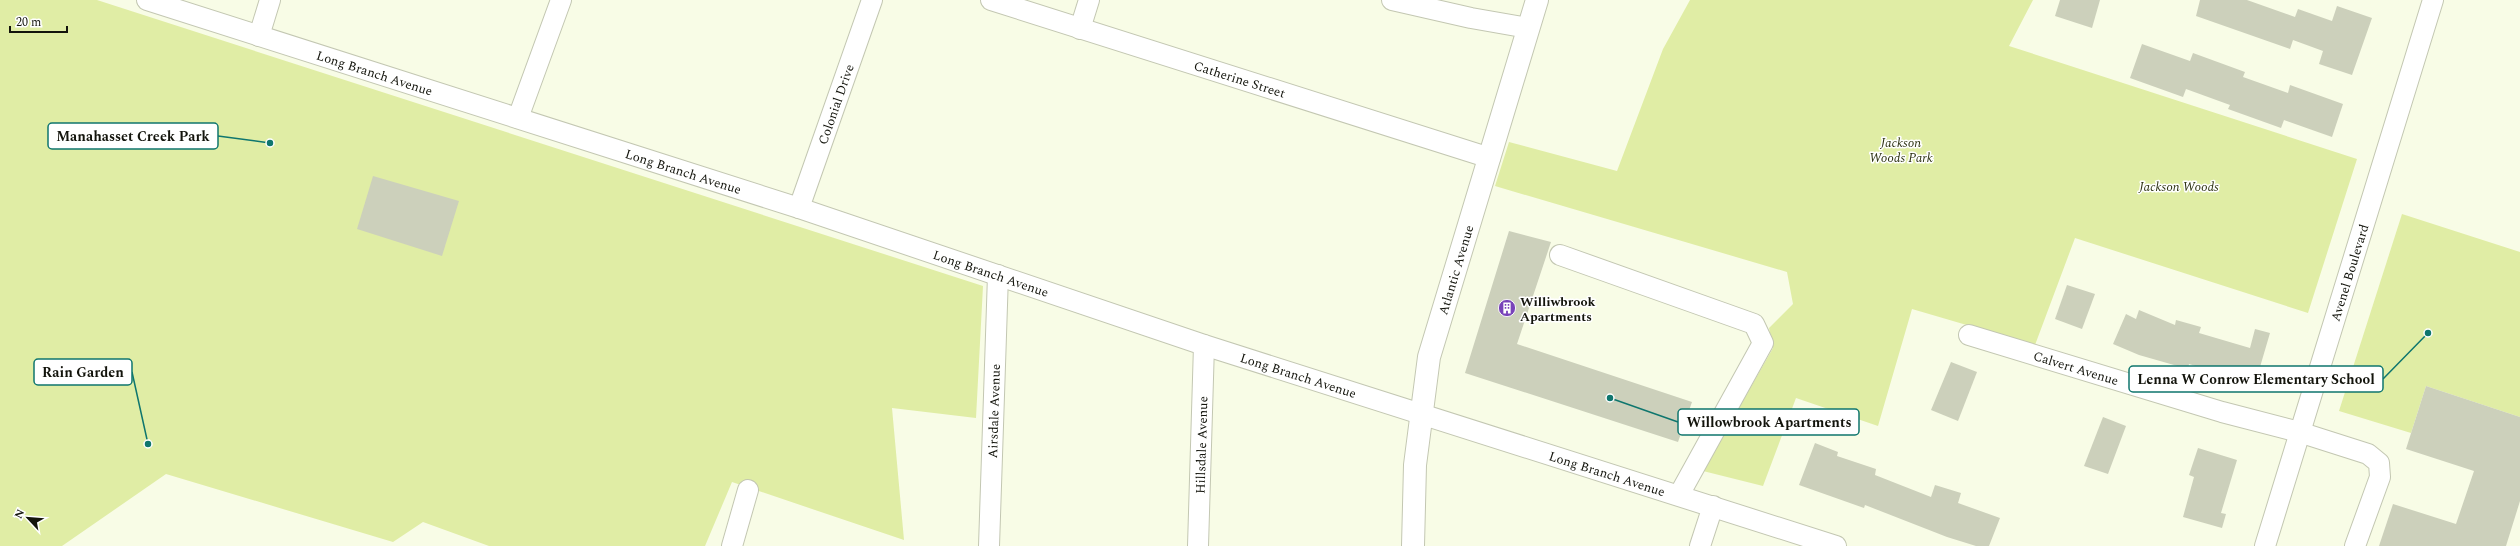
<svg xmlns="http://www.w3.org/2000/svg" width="2520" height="546" viewBox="0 0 2520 546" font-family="Spectral,serif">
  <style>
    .green { fill: #e0eda5 }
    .building { fill: #ccd0bb }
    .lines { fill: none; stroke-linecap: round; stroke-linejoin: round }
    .minor-casing { stroke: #c3c7b2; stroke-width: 22 }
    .major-casing { stroke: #c3c7b2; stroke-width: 24 }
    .minor { stroke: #fff; stroke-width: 20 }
    .major { stroke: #fff; stroke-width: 22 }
    .labels { text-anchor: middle; stroke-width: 3; stroke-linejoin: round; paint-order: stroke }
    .street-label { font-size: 13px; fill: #13140c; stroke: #fff }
    .park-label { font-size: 13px; font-style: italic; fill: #2d3212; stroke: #fff }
    .poi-label { font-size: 13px; font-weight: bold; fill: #13140c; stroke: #fff; text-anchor: start }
    .leader { fill: none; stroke: #0f766e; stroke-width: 1.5 }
    .callout-dot { fill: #0f766e; stroke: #fff; stroke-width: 1.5 }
    .callout { fill: #fff; stroke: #0f766e; stroke-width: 1.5 }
    .callout-label { font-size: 14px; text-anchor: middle; font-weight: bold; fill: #13140c }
  </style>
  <rect width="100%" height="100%" fill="#f8fce6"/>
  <g class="green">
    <polygon points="0,0 97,0 983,286 976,418 892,408 904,540 732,482 705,546 489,546 423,522 393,542 166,474 62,546 0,546"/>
    <polygon points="1690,0 2033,0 2009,46 2357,159 2308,313 2075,238 2035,345 1912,309 1878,426 1796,398 1763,486 1703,471 1773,348 1769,328 1793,304 1787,272 1495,186 1509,142 1617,171 1663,49"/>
    <polygon points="2402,214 2520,252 2520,417 2426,386 2411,433 2339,411"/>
  </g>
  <g class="building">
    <polygon points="2060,0 2100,0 2092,28 2055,16"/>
    <polygon points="2200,0 2247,0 2295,17 2298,9 2332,21 2337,6 2372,18 2352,75 2319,64 2323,51 2293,40 2290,49 2196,16"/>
    <polygon points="2142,44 2190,61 2193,53 2245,72 2243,77 2288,93 2290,85 2343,104 2332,137 2284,120 2281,128 2228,109 2230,105 2186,89 2183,97 2130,78"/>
    <polygon points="373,176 459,201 442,256 357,229"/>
    <polygon points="1509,231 1551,242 1517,344 1692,402 1678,442 1465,373"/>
    <polygon points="2067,285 2095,294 2082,329 2055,319"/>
    <polygon points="2139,310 2175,325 2176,320 2201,327 2199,333 2250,348 2255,329 2270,333 2255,384 2189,364 2188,369 2139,355 2113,344 2126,314 2136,319"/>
    <polygon points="1951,362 1977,372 1958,421 1931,410"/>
    <polygon points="2426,386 2520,417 2520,501 2506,546 2379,546 2393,504 2456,524 2474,471 2406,449"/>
    <polygon points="2103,417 2126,426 2108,474 2084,466"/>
    <polygon points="1815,443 1838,452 1837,456 1876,469 1875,475 1931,497 1935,485 1961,493 1958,503 2000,518 1989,546 1976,546 1947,537 1865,505 1864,508 1799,485"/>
    <polygon points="2198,448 2237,460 2221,513 2226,514 2222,528 2183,517 2194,477 2189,475"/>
  </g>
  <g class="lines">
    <defs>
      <g id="minor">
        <path id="s1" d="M 147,0 L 799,208 L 1204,345 L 1836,546"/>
        <path id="s2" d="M 991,0 L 1490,158"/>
        <polyline points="1392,0 1471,18 1528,28"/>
        <polyline points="1080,29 1089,0"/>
        <polyline points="259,36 270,0"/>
        <polyline points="518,118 561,0"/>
        <path id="s3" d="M 799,208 L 872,0"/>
        <polyline points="1560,255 1754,324 1763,343 1679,495"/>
        <path id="s4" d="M 1969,335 L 2222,412 L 2299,432 L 2368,454 L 2379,463 L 2380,477 L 2355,546"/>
        <polyline points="732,546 748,490"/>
        <path id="s5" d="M 989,546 L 998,275"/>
        <path id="s6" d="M 1198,546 L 1204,345"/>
        <polyline points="1700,546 1713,506"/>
        <path id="s7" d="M 2265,546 L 2433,0"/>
      </g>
      <g id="major">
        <path id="s8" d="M 1413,546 L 1415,465 L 1429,357 L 1537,0"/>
      </g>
    </defs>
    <use href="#minor" class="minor-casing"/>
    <use href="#major" class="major-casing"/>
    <use href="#minor" class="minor"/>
    <use href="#major" class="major"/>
  </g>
  <defs>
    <symbol id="building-disc" viewBox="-11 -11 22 22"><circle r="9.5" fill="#7842b9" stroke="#fff"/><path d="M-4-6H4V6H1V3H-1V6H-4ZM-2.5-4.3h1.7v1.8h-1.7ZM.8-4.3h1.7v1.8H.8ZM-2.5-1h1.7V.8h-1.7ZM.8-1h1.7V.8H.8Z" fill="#fff"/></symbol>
  </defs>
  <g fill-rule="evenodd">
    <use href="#building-disc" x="1497" y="298" width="20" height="20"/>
  </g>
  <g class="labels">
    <g class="street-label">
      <text dy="5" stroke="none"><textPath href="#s1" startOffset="239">Long Branch Avenue</textPath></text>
      <text dy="5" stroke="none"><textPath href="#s2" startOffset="261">Catherine Street</textPath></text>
      <text dy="5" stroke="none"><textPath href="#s3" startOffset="110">Colonial Drive</textPath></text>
      <text dy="5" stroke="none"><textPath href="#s1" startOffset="563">Long Branch Avenue</textPath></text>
      <text dy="5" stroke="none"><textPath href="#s8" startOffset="281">Atlantic Avenue</textPath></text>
      <text dy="5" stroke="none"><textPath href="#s1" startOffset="887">Long Branch Avenue</textPath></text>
      <text dy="5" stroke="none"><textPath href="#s7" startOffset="286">Avenel Boulevard</textPath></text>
      <text dy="5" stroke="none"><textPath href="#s4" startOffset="112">Calvert Avenue</textPath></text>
      <text dy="5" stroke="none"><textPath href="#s1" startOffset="1211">Long Branch Avenue</textPath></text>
      <text dy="5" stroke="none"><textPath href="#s5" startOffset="135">Airsdale Avenue</textPath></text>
      <text dy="5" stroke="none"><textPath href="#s6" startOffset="101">Hillsdale Avenue</textPath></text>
      <text dy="5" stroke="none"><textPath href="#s1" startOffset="1535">Long Branch Avenue</textPath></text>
    </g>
    <g class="park-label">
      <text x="1901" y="147">Jackson<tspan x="1901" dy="15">Woods Park</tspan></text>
      <text x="2179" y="191">Jackson Woods</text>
    </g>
    <g class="poi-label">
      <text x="1520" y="306">Williwbrook<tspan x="1520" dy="15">Apartments</tspan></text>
    </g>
  </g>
  <path class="leader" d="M270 143L218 136M148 444L132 372M2428 333L2383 379M1610 398L1678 422"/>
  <g class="callout-dot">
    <circle cx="270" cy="143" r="4"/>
    <circle cx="148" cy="444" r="4"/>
    <circle cx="2428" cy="333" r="4"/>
    <circle cx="1610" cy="398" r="4"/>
  </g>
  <g class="callout">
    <rect x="48" y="123" width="170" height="26" rx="4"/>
    <rect x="34" y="359" width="98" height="26" rx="4"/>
    <rect x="2129" y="366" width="254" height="26" rx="4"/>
    <rect x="1678" y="409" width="181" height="26" rx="4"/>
  </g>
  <g class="callout-label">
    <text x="133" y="141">Manahasset Creek Park</text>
    <text x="83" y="377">Rain Garden</text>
    <text x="2256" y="384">Lenna W Conrow Elementary School</text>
    <text x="1769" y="427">Willowbrook Apartments</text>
  </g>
  <g transform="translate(28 518) rotate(296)" stroke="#ffffff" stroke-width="3" paint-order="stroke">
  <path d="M0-3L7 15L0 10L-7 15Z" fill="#13140c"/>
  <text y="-6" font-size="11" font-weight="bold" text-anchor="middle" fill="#13140c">N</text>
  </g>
  <path d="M10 26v6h57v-6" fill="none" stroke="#13140c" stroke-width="2"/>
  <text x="16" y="26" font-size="12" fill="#13140c" stroke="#ffffff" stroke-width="3" paint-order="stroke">20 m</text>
</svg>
